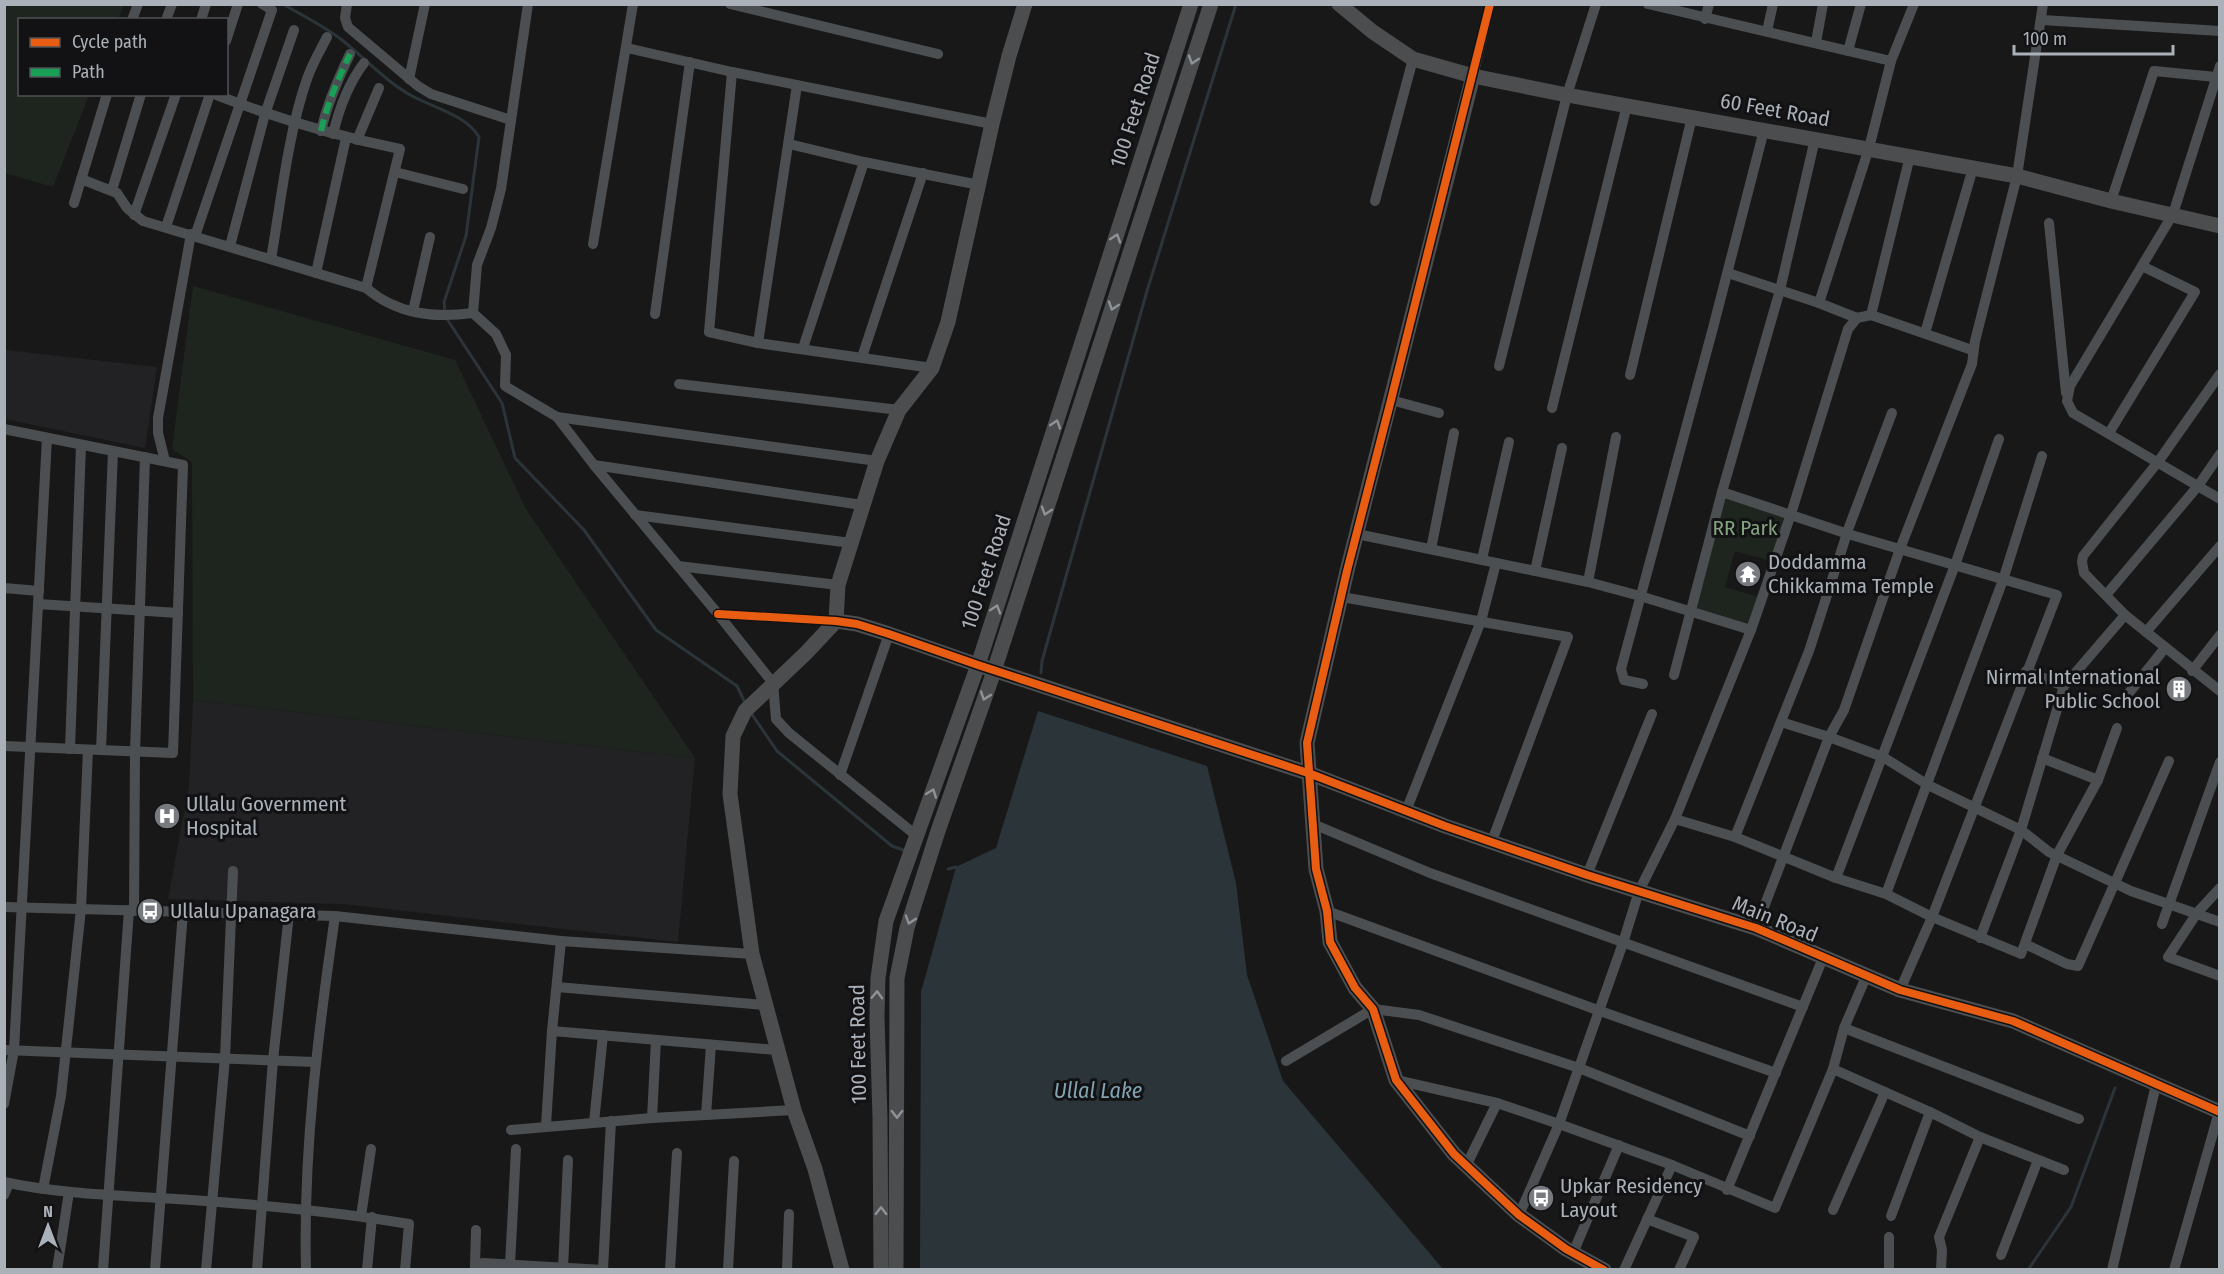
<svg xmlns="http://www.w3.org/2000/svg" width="2224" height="1274" viewBox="0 0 2224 1274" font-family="'Fira Sans Condensed',sans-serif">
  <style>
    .built { fill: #222224 }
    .green { fill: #1e251e }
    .water { fill: #2b3539 }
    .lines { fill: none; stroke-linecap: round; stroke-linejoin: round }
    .stream { stroke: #2b3539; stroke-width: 3 }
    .street { stroke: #4c4f51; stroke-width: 10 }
    .secondary { stroke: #4b4d4f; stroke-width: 15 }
    .quiet { stroke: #1a9f57; stroke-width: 6; stroke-dasharray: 12 6; stroke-linecap: butt }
    .cycleway-casing { stroke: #121214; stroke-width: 11 }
    .cycleway { stroke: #e95d12; stroke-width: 8 }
    .oneway { stroke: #8e9398 }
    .labels { text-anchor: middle; stroke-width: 6; stroke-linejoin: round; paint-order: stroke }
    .street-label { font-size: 21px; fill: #aab1b8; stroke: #121214 }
    .park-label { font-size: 21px; fill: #85a281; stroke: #121214 }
    .poi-label { font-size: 21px; fill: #aab1b8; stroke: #121214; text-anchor: start }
    .water-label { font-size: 22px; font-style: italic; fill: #82a4b2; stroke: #121214 }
  </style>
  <rect width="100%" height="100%" fill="#181818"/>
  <g class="built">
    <polygon points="5,350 157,367 145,448 5,419"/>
    <polygon points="193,700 695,758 678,942 343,904 168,899 189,786"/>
  </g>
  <g class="green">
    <polygon points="4,5 124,5 118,19 20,20 20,94 89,95 53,187 5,173"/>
    <polygon points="193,286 455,360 526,509 695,758 193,700 192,462 172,449"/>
    <polygon points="1726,496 1785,514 1771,561 1735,551 1725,587 1759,597 1750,627 1691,609"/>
  </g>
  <polygon class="water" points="1038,711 1207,766 1236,883 1247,975 1283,1081 1443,1269 920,1269 921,992 956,867 996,848"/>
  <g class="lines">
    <g class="stream">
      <path d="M 283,4 C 303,16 324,26 342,40 C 366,59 387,83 414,97 C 435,108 467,116 479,137 L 466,236 L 444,302 L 445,312"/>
      <polyline points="447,319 502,403 515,458 584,530 656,630 737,686 746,705"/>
      <polyline points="1041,673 1042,661 1147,291 1236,4"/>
      <polyline points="751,713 777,751 892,846 906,851"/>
      <polyline points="948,869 956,867"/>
      <polyline points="2028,1270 2071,1207 2115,1088"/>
    </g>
    <g class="street">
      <polyline points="347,4 345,18 348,27 418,86 431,94 511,120"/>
      <polyline points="528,4 501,189 491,228 477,265 473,313 496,334 506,355 505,386 557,417 594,465 718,614 773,683 776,719 789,733 917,836"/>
      <polyline points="730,4 938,54"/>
      <polyline points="1648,4 1891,61"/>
      <polyline points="1705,19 1709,4"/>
      <polyline points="132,20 138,4"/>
      <polyline points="166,20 172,4"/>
      <polyline points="201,20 206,4"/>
      <polyline points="2042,20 2220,31"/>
      <polyline points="1767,31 1773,4"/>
      <polyline points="226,41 238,4"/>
      <polyline points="1816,42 1823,4"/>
      <polyline points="627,48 732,72 992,124"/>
      <polyline points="1848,51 1861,4"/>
      <polyline points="2220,66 2173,214 2070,386 2067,401 2073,413 2220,499"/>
      <polyline points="732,72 709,332 758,343 932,368"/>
      <polyline points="1473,76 1490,4"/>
      <polyline points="409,79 425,4"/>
      <path d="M 214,94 C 275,118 336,136 400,149 L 366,288"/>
      <path d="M 321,131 C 327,104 338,79 350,54"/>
      <path d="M 333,134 C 339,109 348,84 364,63"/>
      <polyline points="357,140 379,88"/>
      <polyline points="789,144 864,162 979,185"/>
      <polyline points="395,172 463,189"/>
      <path d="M 81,179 L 117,193 L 127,208 L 143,221 L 366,288 C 398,315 434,318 473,313"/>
      <polyline points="112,190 141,94"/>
      <polyline points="1375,201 1413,59"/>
      <polyline points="2111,201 2154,71 2216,77"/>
      <polyline points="74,203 107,94"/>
      <polyline points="134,215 176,94"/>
      <polyline points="2049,223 2066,393"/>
      <polyline points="166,227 210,94"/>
      <polyline points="195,236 272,10 262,4"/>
      <polyline points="593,244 633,4"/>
      <polyline points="230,246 265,114 294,30"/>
      <path d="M 271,259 C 281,202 288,133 307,79 C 312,64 320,51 327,37"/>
      <polyline points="316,273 346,138"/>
      <polyline points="1728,273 1819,303 1857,318"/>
      <polyline points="1819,303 1869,148 1891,61 1914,4"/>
      <polyline points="413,311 430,237"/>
      <polyline points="655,314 690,62"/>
      <polyline points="1871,315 1910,156"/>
      <polyline points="1925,333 1973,168"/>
      <polyline points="758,343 797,85"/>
      <polyline points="803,348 864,162"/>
      <polyline points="862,357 923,173"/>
      <polyline points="1499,366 1567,95 1596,4"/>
      <polyline points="2220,374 2158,462 2083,556 2082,562 2084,573 2125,615 2220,691"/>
      <polyline points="1630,375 1692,117"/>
      <polyline points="679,384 899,410"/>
      <polyline points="1391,400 1439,413"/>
      <polyline points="1552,408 1627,105"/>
      <polyline points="557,417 877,461"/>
      <polyline points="4,429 183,465 173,753 4,746"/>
      <polyline points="2109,433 2195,292 2142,266"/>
      <polyline points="165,461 158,433 158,418 191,234"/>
      <polyline points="594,465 862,505"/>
      <polyline points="1722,492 1848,534 2057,595 1932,917 1900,990"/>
      <polyline points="635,515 851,543"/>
      <polyline points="1357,534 1588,582 1640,596 1751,630"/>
      <polyline points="1431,549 1454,433"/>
      <polyline points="1482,559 1509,442"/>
      <polyline points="678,566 838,585"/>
      <polyline points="1535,571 1562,448"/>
      <polyline points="1588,582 1616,437"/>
      <polyline points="4,588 39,591"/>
      <polyline points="2106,595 2198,486 2220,454"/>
      <polyline points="1342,597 1568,637 1492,841"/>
      <polyline points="38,604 178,613"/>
      <polyline points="718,614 836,621"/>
      <polyline points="2146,632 2220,546"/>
      <polyline points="2026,671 2064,686"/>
      <polyline points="2192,671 2220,635"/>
      <polyline points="1674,675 1722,492 1780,290 1815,139"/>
      <polyline points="1643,684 1624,680 1621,669 1713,328 1764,130"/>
      <polyline points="2120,704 2165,648"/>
      <polyline points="1781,722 1829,737 1883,757 1928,785 2021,830 2049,852 2131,891 2220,922"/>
      <polyline points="70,749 81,445"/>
      <polyline points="101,750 113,451"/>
      <polyline points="2042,758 2098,780"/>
      <polyline points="840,775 889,634"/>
      <polyline points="1406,811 1481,621 1496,563"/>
      <polyline points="1675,819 1735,837 1836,878 1886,894 1932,917 2021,954 2057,855 2098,780 2117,728"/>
      <polyline points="1313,824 1430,873 1803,1007"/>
      <polyline points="1735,837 1809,651 1849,527 1892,413"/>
      <polyline points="1587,875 1652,714"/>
      <polyline points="1836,878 1955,565 1999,439"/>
      <polyline points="2220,888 2197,913 2168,957 2220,976"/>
      <polyline points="1886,894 2003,580 2042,456"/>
      <polyline points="4,907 335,916 561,941 752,954"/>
      <polyline points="134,911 135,752 145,457"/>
      <polyline points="1327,911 1600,1011 1776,1073"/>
      <polyline points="2162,924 2220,762"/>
      <polyline points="1756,928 1829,737 1844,710 1900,549 1972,364 1975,341 2017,176 2043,4"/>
      <polyline points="1980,938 2021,830 2064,686 2125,615"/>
      <polyline points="2025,944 2067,964 2078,966 2169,761"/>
      <polyline points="557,987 765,1005"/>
      <polyline points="1844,1028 2079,1119"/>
      <polyline points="552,1031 777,1050"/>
      <polyline points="4,1050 315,1062"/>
      <polyline points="1286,1061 1373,1009 1419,1015 1579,1068 1750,1136"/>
      <polyline points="1833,1069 1930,1112 1980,1137 2064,1170"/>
      <polyline points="1396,1080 1497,1103 1559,1124 1672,1165 1775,1208 1833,1069 1844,1028 1866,977"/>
      <polyline points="4,1104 14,1050 47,438"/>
      <polyline points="706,1115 711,1045"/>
      <polyline points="652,1118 656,1040"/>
      <polyline points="594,1122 603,1035"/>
      <polyline points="546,1125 552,1031 561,941"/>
      <polyline points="511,1130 652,1118 794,1110"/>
      <polyline points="1466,1166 1497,1103"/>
      <path d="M 4,1182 C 55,1193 107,1195 159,1198 C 243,1203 327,1210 409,1224 L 405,1270"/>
      <polyline points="43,1189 61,1096 81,909 88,750"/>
      <polyline points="1727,1190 1823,958"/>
      <polyline points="4,1195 9,1183"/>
      <polyline points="1833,1210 1885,1092"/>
      <polyline points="1519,1215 1559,1124 1623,943 1639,891 1675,819 1751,630 1791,514 1848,329 1857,318 1871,315 1972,350"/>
      <polyline points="361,1216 371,1149"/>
      <polyline points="1891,1216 1930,1112"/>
      <polyline points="1647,1219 1694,1237 1679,1270"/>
      <polyline points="1573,1253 1619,1145"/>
      <polyline points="2001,1255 2038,1160"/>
      <polyline points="510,1265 516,1149"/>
      <polyline points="475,1266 476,1230"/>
      <polyline points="563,1268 568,1160"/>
      <polyline points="603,1269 611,1121"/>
      <polyline points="57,1270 69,1192"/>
      <polyline points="103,1270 129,910"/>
      <polyline points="155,1270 183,912"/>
      <polyline points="206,1270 225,1058 233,871"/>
      <polyline points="257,1270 273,1060 289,914"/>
      <path d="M 306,1270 C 303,1151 318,1034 335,916"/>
      <polyline points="367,1270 372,1217"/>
      <polyline points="475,1270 475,1266 483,1263 604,1270"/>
      <polyline points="670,1270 677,1153"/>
      <polyline points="728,1270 734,1161"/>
      <polyline points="787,1270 789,1214"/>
      <polyline points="1624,1270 1672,1165"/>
      <polyline points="1889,1270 1889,1237"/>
      <polyline points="1941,1270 1942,1250 1939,1237 1980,1137"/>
      <polyline points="2112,1270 2156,1085"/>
      <polyline points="2174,1270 2219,1112"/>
    </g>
    <g class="secondary">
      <polyline points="1339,4 1373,32 1413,59 1473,76 1567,95 2017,176 2111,201 2220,226"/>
      <polyline points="1473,76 1347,571 1307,743 1316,869 1327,911 1330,942 1355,988 1373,1009 1396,1080 1454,1154 1519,1215 1566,1249 1604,1270"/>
      <polyline points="836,621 857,624 889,634 978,665 1311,774 1445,826 1587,875 1756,928 1900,990 2013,1021 2220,1112"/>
      <polyline points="842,1270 815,1169 794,1110 752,954 730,794 733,736 745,711 806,653 836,621 838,585 877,461 899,410 932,368 948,322 992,124 1009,56 1025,4"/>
      <polyline points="881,1270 880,1118 877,1017 878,978 886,921 978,665 1191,4"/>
      <polyline points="896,1270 897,978 907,928 938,831 991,680 1211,4"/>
    </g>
    <path class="quiet" d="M 321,131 C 327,104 338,79 350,54"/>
    <defs>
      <g id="cycleway">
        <polyline points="1490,4 1391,400 1347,571 1307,743 1316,869 1327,911 1330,942 1355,988 1373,1009 1396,1080 1454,1154 1519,1215 1566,1249 1604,1270"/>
        <polyline points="718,614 836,621 857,624 889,634 978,665 1311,774 1445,826 1587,875 1756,928 1900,990 2013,1021 2220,1112"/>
      </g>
    </defs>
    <use href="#cycleway" class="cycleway-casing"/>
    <use href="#cycleway" class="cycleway"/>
  </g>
  <defs><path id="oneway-chevron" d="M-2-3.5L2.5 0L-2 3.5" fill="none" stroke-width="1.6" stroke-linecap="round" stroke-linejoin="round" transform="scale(1.5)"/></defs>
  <g class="oneway">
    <use href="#oneway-chevron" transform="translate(1193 60) rotate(108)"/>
    <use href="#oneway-chevron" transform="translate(1116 238) rotate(-72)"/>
    <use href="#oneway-chevron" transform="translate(1113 306) rotate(108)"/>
    <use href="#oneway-chevron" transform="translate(1056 424) rotate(-72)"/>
    <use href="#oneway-chevron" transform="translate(1046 511) rotate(108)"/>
    <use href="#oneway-chevron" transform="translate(996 609) rotate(-72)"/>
    <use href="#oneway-chevron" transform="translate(985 696) rotate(109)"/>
    <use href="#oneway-chevron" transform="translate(932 793) rotate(-70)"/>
    <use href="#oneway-chevron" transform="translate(910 920) rotate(107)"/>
    <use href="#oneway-chevron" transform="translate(877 995) rotate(-88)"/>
    <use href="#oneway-chevron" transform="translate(897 1114) rotate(90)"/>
    <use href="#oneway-chevron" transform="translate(881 1211) rotate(-90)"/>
  </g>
  <defs>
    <symbol id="temple-disc" viewBox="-11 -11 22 22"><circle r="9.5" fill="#777b80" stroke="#121214"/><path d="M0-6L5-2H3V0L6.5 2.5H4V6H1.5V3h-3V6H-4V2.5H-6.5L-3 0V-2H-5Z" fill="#fff"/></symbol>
    <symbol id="building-disc" viewBox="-11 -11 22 22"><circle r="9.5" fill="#777b80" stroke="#121214"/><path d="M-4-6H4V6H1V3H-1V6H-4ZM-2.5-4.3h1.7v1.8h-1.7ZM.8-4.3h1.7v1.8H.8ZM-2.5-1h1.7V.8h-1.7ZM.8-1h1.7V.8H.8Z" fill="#fff"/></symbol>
    <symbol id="hospital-disc" viewBox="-11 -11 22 22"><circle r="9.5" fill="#777b80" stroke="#121214"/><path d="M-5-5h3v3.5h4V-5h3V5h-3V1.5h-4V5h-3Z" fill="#fff"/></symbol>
    <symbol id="bus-disc" viewBox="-11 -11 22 22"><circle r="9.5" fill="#777b80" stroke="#121214"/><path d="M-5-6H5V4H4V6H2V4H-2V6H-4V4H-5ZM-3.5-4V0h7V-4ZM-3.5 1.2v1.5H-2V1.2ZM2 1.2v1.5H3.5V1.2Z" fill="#fff"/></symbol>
  </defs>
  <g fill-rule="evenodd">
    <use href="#temple-disc" x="1733" y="559" width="30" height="30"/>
    <use href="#building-disc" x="2164" y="674" width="30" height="30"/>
    <use href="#hospital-disc" x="152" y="801" width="30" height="30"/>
    <use href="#bus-disc" x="135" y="896" width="30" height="30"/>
    <use href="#bus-disc" x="1526" y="1183" width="30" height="30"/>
  </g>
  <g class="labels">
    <g class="street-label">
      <text transform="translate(1135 110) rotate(-72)" y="7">100 Feet Road</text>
      <text transform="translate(1775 110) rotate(10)" y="7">60 Feet Road</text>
      <text transform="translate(986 572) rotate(-72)" y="7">100 Feet Road</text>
      <text transform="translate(1775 919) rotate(22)" y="7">Main Road</text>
      <text transform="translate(858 1044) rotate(-91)" y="7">100 Feet Road</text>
    </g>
    <g class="park-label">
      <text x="1745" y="535">RR Park</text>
    </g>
    <g class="poi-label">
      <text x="1768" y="569">Doddamma<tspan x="1768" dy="24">Chikkamma Temple</tspan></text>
      <text x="2160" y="684" text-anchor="end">Nirmal International<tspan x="2160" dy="24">Public School</tspan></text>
      <text x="186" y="811">Ullalu Government<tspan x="186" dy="24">Hospital</tspan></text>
      <text x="170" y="918">Ullalu Upanagara</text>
      <text x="1560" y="1193">Upkar Residency<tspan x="1560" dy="24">Layout</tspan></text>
    </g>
    <g class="water-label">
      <text x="1098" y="1098">Ullal Lake</text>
    </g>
  </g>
  <rect width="2224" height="1274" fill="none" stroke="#aab1b8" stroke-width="12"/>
  <rect x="18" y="18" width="210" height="78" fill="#121214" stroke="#4f5256" stroke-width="1.5"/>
  <rect x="30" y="38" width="30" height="9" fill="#e95d12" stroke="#4f5256" stroke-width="1.5"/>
  <text x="72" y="48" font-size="18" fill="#aab1b8">Cycle path</text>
  <rect x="30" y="68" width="30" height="9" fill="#1a9f57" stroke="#4f5256" stroke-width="1.5"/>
  <text x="72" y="78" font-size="18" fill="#aab1b8">Path</text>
  <g transform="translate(48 1226)" stroke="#121214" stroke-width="4.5" paint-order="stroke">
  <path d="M0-4.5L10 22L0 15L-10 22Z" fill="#aab1b8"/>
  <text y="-9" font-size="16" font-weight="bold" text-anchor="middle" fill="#aab1b8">N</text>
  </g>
  <path d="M2014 45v9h159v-9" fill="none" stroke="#aab1b8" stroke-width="3"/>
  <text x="2023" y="45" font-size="18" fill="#aab1b8" stroke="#121214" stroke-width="4.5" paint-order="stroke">100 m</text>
</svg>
